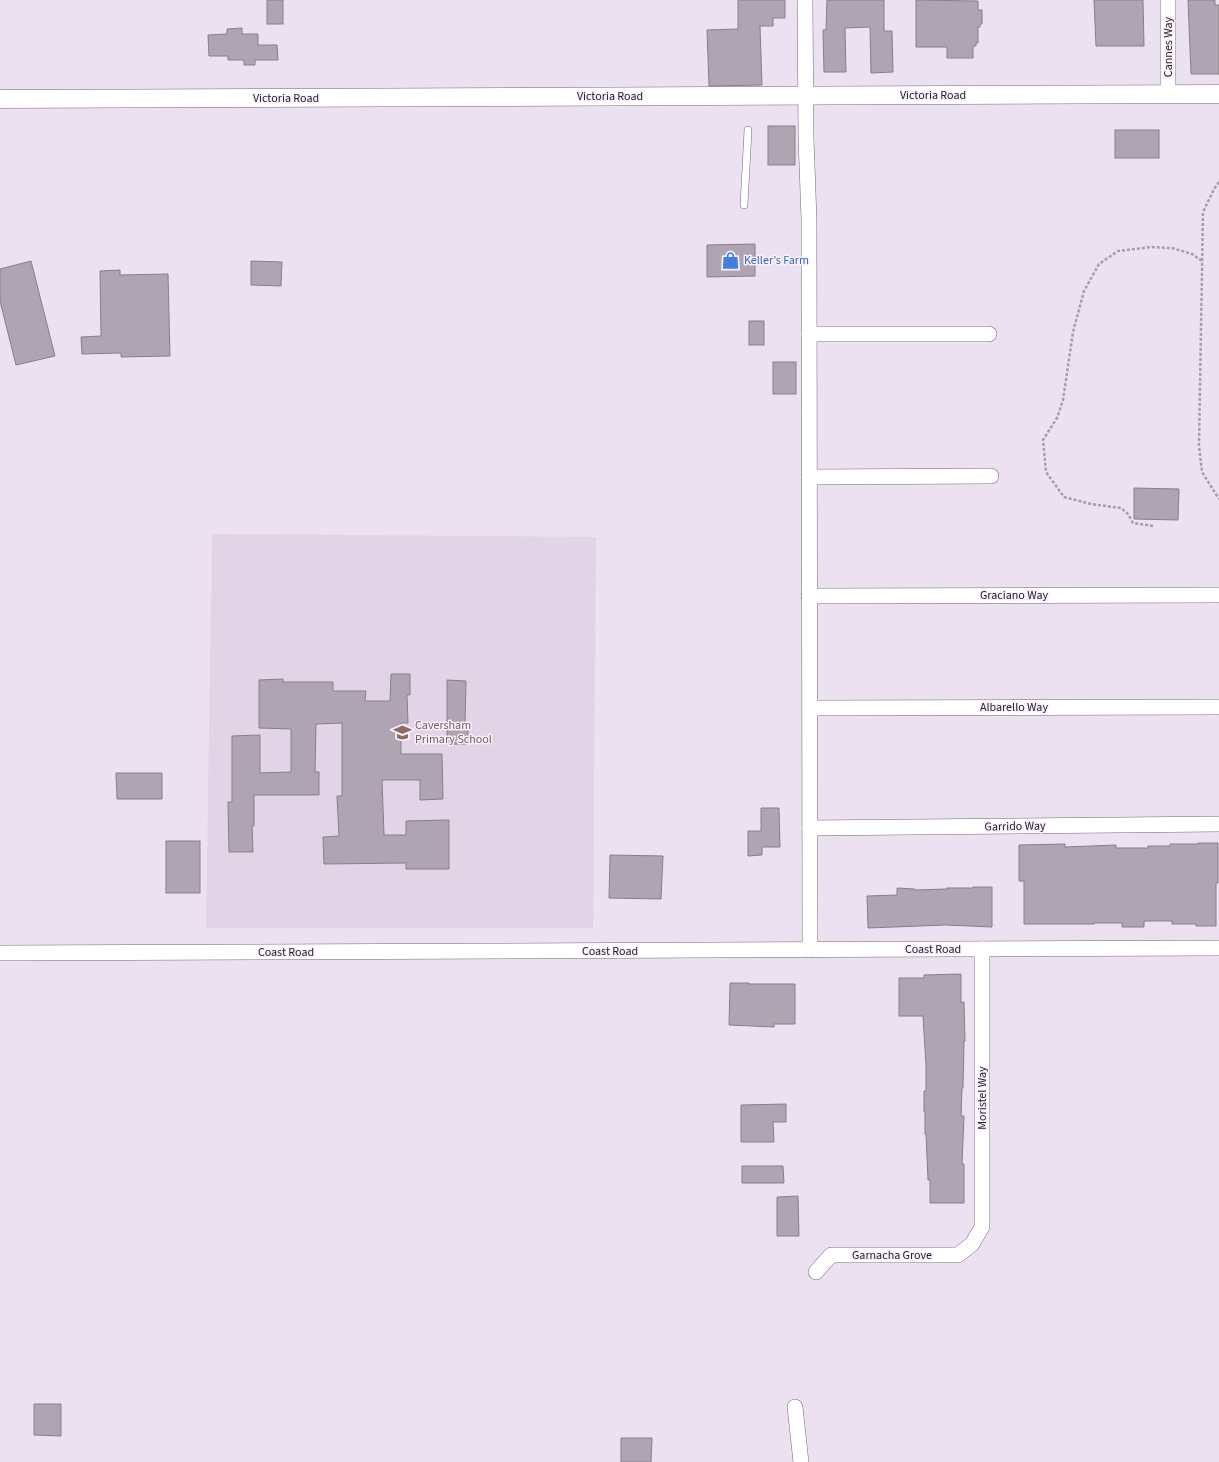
<svg xmlns="http://www.w3.org/2000/svg" width="1219" height="1462" viewBox="0 0 1219 1462" font-family="'Source Sans 3',sans-serif">
  <style>
    .built { fill: #e2d3e7 }
    .building { fill: #afa5b2; stroke: #887e8b }
    .lines { fill: none; stroke-linecap: round; stroke-linejoin: round }
    .service-casing { stroke: #726975; stroke-width: 8 }
    .minor-casing { stroke: #726975; stroke-width: 16 }
    .tertiary-casing { stroke: #726975; stroke-width: 19 }
    .path { stroke: #a69ea9; stroke-width: 2.5; stroke-dasharray: 3 2; stroke-linecap: butt }
    .service { stroke: #fff; stroke-width: 7 }
    .minor { stroke: #fff; stroke-width: 15 }
    .tertiary { stroke: #fff; stroke-width: 18 }
    .labels { text-anchor: middle; stroke-width: 3; stroke-linejoin: round; paint-order: stroke }
    .street-label { font-size: 12px; fill: #211e23; stroke: #f9effd }
    .shop-label { font-size: 12px; fill: #366cbe; stroke: #f9effd; text-anchor: start }
    .education-label { font-size: 12px; fill: #785e54; stroke: #f9effd; text-anchor: start }
  </style>
  <rect width="100%" height="100%" fill="#ece1f0"/>
  <polygon class="built" points="212,534 596,537 593,928 206,928"/>
  <g class="building">
    <rect x="267" y="0" width="16" height="24"/>
    <polygon points="738,0 785,0 785,18 773,18 773,26 760,26 762,85 709,86 707,30 738,29"/>
    <polygon points="827,0 884,0 884,31 892,31 893,72 871,73 870,27 845,28 846,72 824,72 823,30 826,30"/>
    <polygon points="916,0 978,1 978,10 982,10 982,24 980,24 980,27 978,27 978,43 976,43 976,46 973,46 973,58 947,58 947,47 916,47"/>
    <polygon points="1094,0 1143,0 1144,46 1096,46"/>
    <polygon points="1188,0 1215,0 1215,5 1219,5 1219,74 1191,74"/>
    <polygon points="242,28 242,34 258,34 258,45 277,45 278,60 255,60 255,65 244,65 244,60 228,60 228,56 209,56 208,35 227,34 227,29"/>
    <rect x="768" y="126" width="27" height="39"/>
    <rect x="1115" y="130" width="44" height="28"/>
    <polygon points="755,244 755,276 707,277 707,245"/>
    <polygon points="31,261 55,356 16,365 0,301 0,269"/>
    <polygon points="251,261 282,262 281,286 251,285"/>
    <polygon points="120,270 120,275 168,274 170,356 121,357 121,353 82,354 81,337 101,336 100,271"/>
    <rect x="749" y="321" width="15" height="24"/>
    <rect x="773" y="362" width="23" height="32"/>
    <polygon points="1134,488 1179,489 1178,520 1134,519"/>
    <polygon points="391,674 410,674 410,695 407,695 408,723 401,723 401,754 442,754 443,799 420,800 420,780 382,780 384,835 406,835 406,821 449,820 449,869 406,869 406,863 324,864 323,837 339,836 337,796 342,796 342,723 316,724 315,772 319,772 319,795 254,795 254,826 252,826 253,852 229,852 228,802 232,802 232,736 260,735 260,773 291,772 291,729 259,728 259,680 283,679 283,682 333,682 333,691 366,691 365,701 390,701"/>
    <polygon points="447,680 466,681 465,724 468,724 468,744 447,744"/>
    <polygon points="116,773 162,773 162,799 117,799"/>
    <polygon points="761,808 779,808 780,847 762,847 762,855 748,856 748,831 761,831"/>
    <rect x="166" y="841" width="34" height="52"/>
    <polygon points="1198,843 1218,843 1218,883 1216,883 1216,926 1196,926 1196,924 1172,924 1172,921 1144,921 1144,927 1122,927 1122,923 1094,923 1094,924 1024,924 1024,881 1019,881 1019,845 1065,844 1065,847 1116,845 1116,848 1148,848 1148,846 1170,846 1170,844 1198,844"/>
    <polygon points="610,855 663,856 661,899 609,898"/>
    <polygon points="973,887 992,887 992,927 946,925 868,928 867,896 897,895 897,888 915,889 915,890 946,889 947,888 973,888"/>
    <polygon points="961,974 961,1002 964,1002 965,1041 964,1041 963,1088 962,1088 961,1116 964,1116 962,1164 964,1164 964,1203 930,1203 930,1180 928,1180 926,1134 925,1134 925,1112 924,1112 924,1091 926,1091 926,1065 923,1016 899,1016 899,978 924,978 924,975"/>
    <polygon points="730,983 749,983 749,984 795,984 795,1024 774,1024 774,1027 729,1025"/>
    <polygon points="786,1104 786,1122 773,1122 774,1142 741,1142 741,1105"/>
    <polygon points="742,1166 783,1166 784,1183 742,1183"/>
    <polygon points="798,1196 799,1236 777,1236 777,1197"/>
    <polygon points="34,1404 61,1404 61,1436 34,1435"/>
    <polygon points="621,1438 652,1438 651,1462 621,1462"/>
  </g>
  <g class="lines">
    <defs>
      <polyline id="service" points="744,205 748,130"/>
      <g id="minor">
        <polyline points="805,0 806,138 809,220 810,950"/>
        <polyline points="1168,0 1168,94"/>
        <polyline points="809,334 989,334"/>
        <polyline points="809,477 991,476"/>
        <polyline points="809,596 1219,595"/>
        <polyline points="810,708 1219,707"/>
        <polyline points="810,828 1219,824"/>
        <polyline points="0,953 1219,948"/>
        <polyline points="816,1272 831,1255 958,1255 972,1244 982,1227 982,949"/>
        <polyline points="795,1407 801,1462"/>
      </g>
      <polyline id="tertiary" points="0,99 1219,94"/>
    </defs>
    <use href="#service" class="service-casing"/>
    <use href="#minor" class="minor-casing"/>
    <use href="#tertiary" class="tertiary-casing"/>
    <g class="path">
      <polyline points="1219,182 1214,189 1203,212 1199,446 1202,472 1219,499"/>
      <polyline points="1153,526 1133,523 1128,514 1121,508 1091,504 1064,497 1046,472 1043,440 1057,418 1063,400 1073,332 1084,291 1099,264 1118,251 1152,247 1172,248 1192,254 1202,261"/>
    </g>
    <use href="#service" class="service"/>
    <use href="#minor" class="minor"/>
    <use href="#tertiary" class="tertiary"/>
  </g>
  <defs>
    <symbol id="shop-bare" viewBox="-9 -9 18 18"><path d="M-5-2.5h2.3a2.7 3.5 0 0 1 5.4 0H5L5.5 6h-11ZM-1.5-2.5h3a1.5 2.3 0 0 0-3 0Z" fill="#3f7fe0" stroke="#f9effd" stroke-width="2.5" paint-order="stroke"/></symbol>
    <symbol id="school-bare" viewBox="-9 -9 18 18"><path d="M0-5L7-2L0 1L-7-2ZM-4 1L0 2.5L4 1V4Q0 6-4 4Z" fill="#8d6e63" stroke="#f9effd" stroke-width="2.5" paint-order="stroke"/></symbol>
  </defs>
  <g fill-rule="evenodd">
    <use href="#shop-bare" x="718" y="248" width="25" height="25"/>
    <use href="#school-bare" x="390" y="720" width="25" height="25"/>
  </g>
  <g class="labels">
    <g class="street-label">
      <text transform="translate(1168 47) rotate(-90)" y="4">Cannes Way</text>
      <text x="933" y="99">Victoria Road</text>
      <text x="610" y="100">Victoria Road</text>
      <text x="286" y="102">Victoria Road</text>
      <text x="1014" y="599">Graciano Way</text>
      <text x="1014" y="711">Albarello Way</text>
      <text transform="translate(1015 826) rotate(-1)" y="4">Garrido Way</text>
      <text x="933" y="953">Coast Road</text>
      <text x="610" y="955">Coast Road</text>
      <text x="286" y="956">Coast Road</text>
      <text transform="translate(982 1098) rotate(-90)" y="4">Moristel Way</text>
      <text x="892" y="1259">Garnacha Grove</text>
    </g>
    <g class="shop-label">
      <text x="744" y="264">Keller’s Farm</text>
    </g>
    <g class="education-label">
      <text x="415" y="729">Caversham<tspan x="415" dy="14">Primary School</tspan></text>
    </g>
  </g>
</svg>
